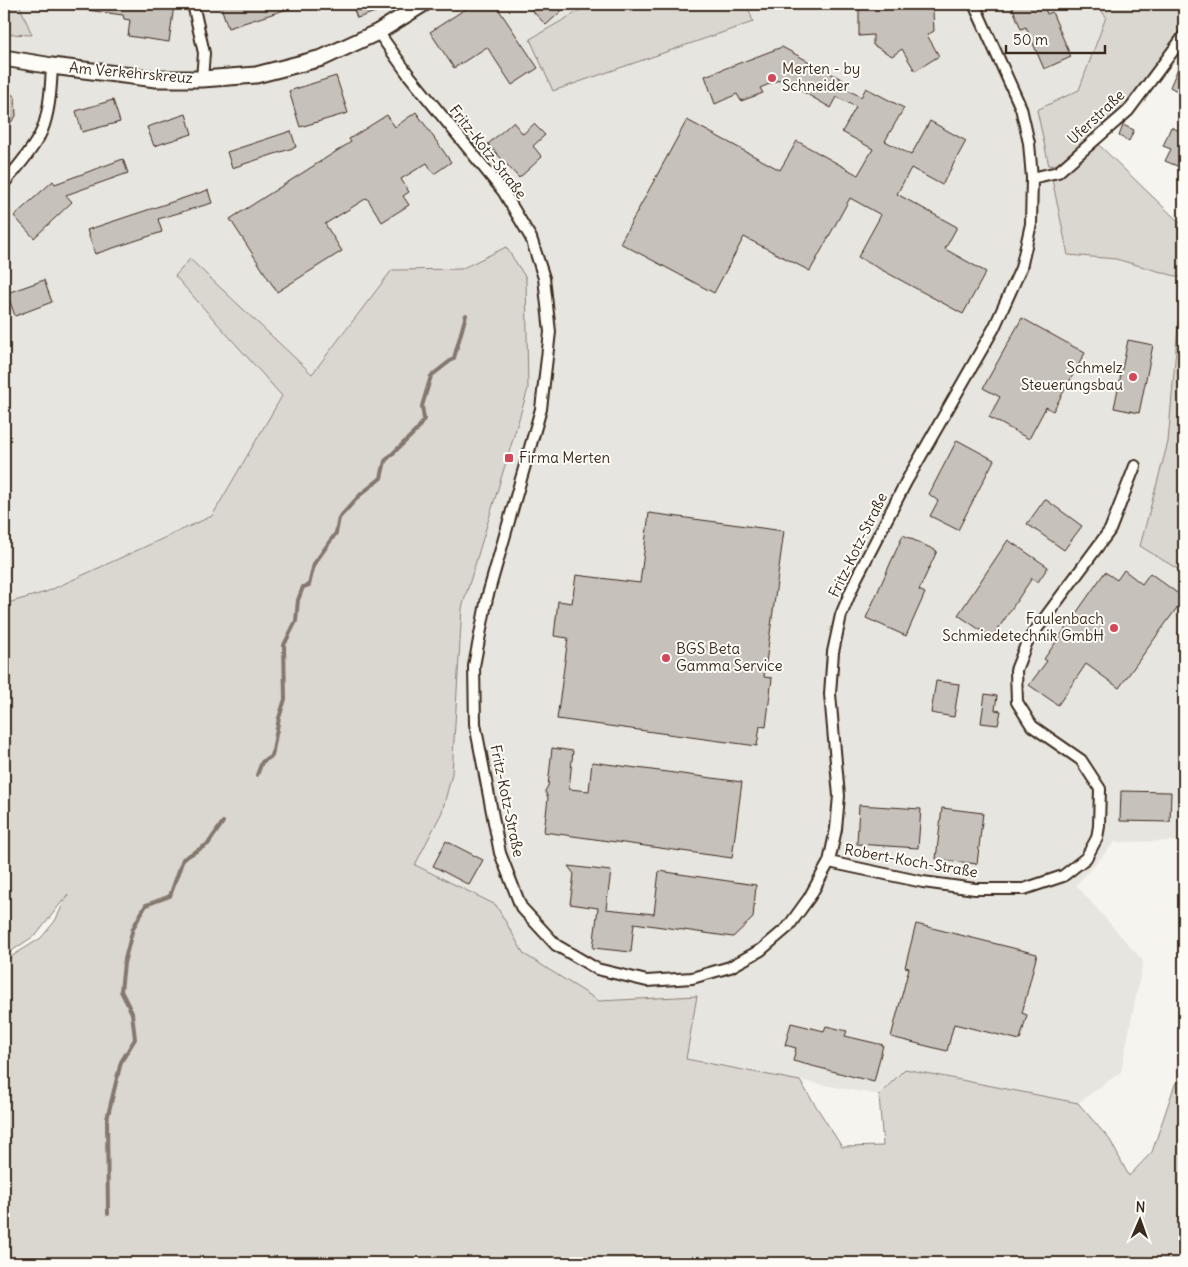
<svg xmlns="http://www.w3.org/2000/svg" width="1188" height="1267" viewBox="0 0 1188 1267" font-family="Delius,sans-serif">
  <style>
    .built { fill: #e7e5df }
    .green { fill: #dad6d0; stroke: #8a8077 }
    .lines { fill: none; stroke-linecap: round; stroke-linejoin: round }
    .stream { stroke: #84786e; stroke-width: 4 }
    .building { fill: #c7c1bb; stroke: #3b2a1e }
    .street-casing { stroke: #3b2a1e; stroke-width: 14 }
    .secondary-casing { stroke: #3b2a1e; stroke-width: 19 }
    .street { stroke: #fdfcf7; stroke-width: 10 }
    .secondary { stroke: #fdfcf7; stroke-width: 15 }
    .poi-dot { fill: #d1495b; stroke: #fdfcf7; stroke-width: 2 }
    .labels { text-anchor: middle; stroke-width: 4; stroke-linejoin: round; paint-order: stroke }
    .poi-label { font-size: 15px; fill: #3b2a1e; stroke: #fdfcf7; text-anchor: start }
    .street-label { font-size: 15px; fill: #3b2a1e; stroke: #fdfcf7 }
  </style>
  <rect width="100%" height="100%" fill="#f5f4ee"/>
  <filter id="ink" filterUnits="userSpaceOnUse"><feTurbulence type="fractalNoise" baseFrequency=".02" numOctaves="2"/><feDisplacementMap in="SourceGraphic" scale="10" xChannelSelector="R" yChannelSelector="G"/><feConvolveMatrix kernelMatrix="1 2 1 2 8 2 1 2 1" color-interpolation-filters="sRGB"/></filter>
  <g filter="url(#ink)">
    <polygon class="built" points="4,4 1097,4 1106,16 1079,90 1037,110 1068,255 1116,259 1182,278 1168,442 1140,546 1184,573 1184,841 1115,842 1076,885 1143,961 1121,1072 1078,1103 906,1069 879,1095 686,1060 697,997 599,1001 524,954 496,905 415,865 442,812 452,774 462,608 528,389 506,247 461,269 392,270 312,374 190,259 176,277 283,396 212,516 46,592 4,604"/>
    <g class="green">
      <polygon points="4,4 19,4 32,35 7,34 4,24"/>
      <polygon points="591,4 747,4 753,22 553,91 530,39"/>
      <polygon points="1097,4 1184,4 1184,27 1126,105 1057,164 1049,166 1037,110 1079,90 1106,17"/>
      <polygon points="1098,144 1180,223 1184,215 1184,573 1140,546 1168,442 1182,278 1116,259 1068,255 1052,179"/>
      <polygon points="506,247 526,278 528,389 462,608 452,774 442,812 415,865 496,905 524,954 599,1001 697,996 686,1059 800,1081 842,1147 883,1146 879,1095 905,1069 1078,1103 1110,1140 1129,1176 1152,1152 1175,1084 1184,1079 1184,1263 4,1263 4,961 41,938 55,921 68,894 37,934 4,956 4,604 46,592 212,516 282,396 175,276 190,259 312,374 392,270 461,269"/>
    </g>
    <g class="lines">
      <g class="stream">
        <polyline points="257,775 262,762 272,756 279,718 285,699 284,645 296,621 298,600 303,587 309,585 314,564 336,533 339,518 360,495 381,478 385,461 417,430 424,419 422,406 431,376 454,358 466,315"/>
        <polyline points="108,1214 107,1119 121,1062 135,1039 132,1013 121,991 124,963 133,928 146,905 170,896 183,859 208,844 223,822"/>
      </g>
    </g>
    <g class="building">
      <polygon points="88,4 174,5 169,42 128,36 130,20 124,19 123,15 87,10"/>
      <polygon points="220,4 297,4 297,6 228,28"/>
      <polygon points="352,4 394,4 394,6 357,18"/>
      <polygon points="473,4 495,4 538,68 512,85 487,47 454,68 430,32"/>
      <polygon points="526,4 569,4 546,25"/>
      <polygon points="880,4 919,4 933,11 934,31 927,35 939,56 915,71 902,49 892,56 873,45 873,35 859,36 859,9 882,8"/>
      <polygon points="1011,4 1043,4 1047,14 1052,12 1071,57 1044,69 1026,27 1021,29"/>
      <polygon points="782,47 845,81 843,87 861,97 866,88 904,108 885,141 911,155 930,121 966,141 942,185 911,168 897,194 957,227 945,249 986,272 963,314 858,257 881,215 850,198 810,271 744,237 714,293 620,243 687,120 780,170 797,141 858,175 873,149 842,132 856,107 837,97 831,108 781,79 760,88 763,93 741,101 737,94 715,104 705,76"/>
      <polygon points="1184,54 1184,95 1170,87"/>
      <polygon points="336,76 348,113 300,127 289,91"/>
      <polygon points="4,88 15,97 16,116 4,131"/>
      <polygon points="113,100 120,122 82,132 76,111"/>
      <polygon points="416,112 451,162 434,174 427,163 401,179 409,192 403,196 409,205 382,222 367,198 325,224 342,251 277,292 230,219 351,142 349,139 387,115 395,127"/>
      <polygon points="186,114 192,134 154,146 147,127"/>
      <polygon points="513,122 523,134 534,124 545,135 533,146 542,157 519,178 488,144"/>
      <polygon points="1123,125 1134,130 1129,141 1119,136"/>
      <polygon points="1171,127 1184,133 1184,159 1181,157 1177,166 1165,161 1171,149 1163,146"/>
      <polygon points="291,131 296,147 232,168 227,152"/>
      <polygon points="123,159 128,173 66,195 72,202 34,238 14,216 53,181 55,184"/>
      <polygon points="208,190 212,203 158,219 162,232 95,254 87,230"/>
      <polygon points="44,280 52,302 15,316 7,293"/>
      <polygon points="1022,318 1085,353 1053,411 1046,407 1029,439 989,417 1000,397 983,388"/>
      <polygon points="1128,340 1153,345 1139,413 1114,408"/>
      <polygon points="957,440 994,460 958,530 930,516 938,501 929,494"/>
      <polygon points="1045,499 1082,526 1064,550 1027,524"/>
      <polygon points="649,513 784,531 764,677 772,678 766,727 760,726 757,746 557,719 568,638 554,636 558,601 572,603 576,575 640,583"/>
      <polygon points="903,535 937,551 919,590 925,593 906,636 866,618"/>
      <polygon points="1008,540 1048,567 1038,582 1032,578 992,638 958,615"/>
      <polygon points="1124,570 1142,584 1150,573 1184,598 1119,688 1086,664 1058,705 1029,685 1047,661 1044,659 1105,572 1117,580"/>
      <polygon points="936,681 959,684 954,717 931,713"/>
      <polygon points="985,694 997,696 995,710 1001,711 998,725 981,723"/>
      <polygon points="552,748 573,751 569,789 589,791 592,762 742,782 732,858 544,832 548,798 545,791 548,786"/>
      <polygon points="1121,791 1171,792 1170,822 1120,821"/>
      <polygon points="859,805 921,809 918,848 857,844"/>
      <polygon points="942,808 983,813 977,864 936,859"/>
      <polygon points="446,841 483,860 469,885 433,866"/>
      <polygon points="568,866 611,871 606,909 654,914 659,871 756,885 753,918 733,937 634,923 631,952 593,948 598,908 570,904 574,874"/>
      <polygon points="916,924 1037,954 1022,1013 1027,1015 1020,1040 954,1024 947,1051 891,1037 909,968 905,967"/>
      <polygon points="791,1023 824,1031 826,1026 847,1031 845,1036 883,1045 874,1082 793,1061 796,1048 785,1045"/>
    </g>
    <g class="lines">
      <defs>
        <g id="street">
          <polyline points="193,4 204,53 202,79"/>
          <polyline points="378,32 408,74 503,191 531,238 544,278 550,332 541,409 487,598 474,666 475,724 500,853 521,907 556,945 597,969 647,981 692,978 730,967 761,950 788,927 809,898 829,862 836,829 839,796 830,694 833,652 841,615 856,579 906,482 994,328 1021,268 1031,224 1032,178 1029,143 1021,108 974,4"/>
          <polyline points="1032,178 1058,172 1128,111 1184,36"/>
          <path d="M 4,183 C 16,169 39,143 44,125 C 50,106 51,86 52,66"/>
          <polyline points="829,862 923,882 975,889 1024,889 1063,876 1086,858 1097,838 1099,826 1100,789 1081,760 1032,726 1017,702 1016,670 1027,642 1110,530 1135,466"/>
        </g>
        <polyline id="secondary" points="4,58 52,66 156,79 202,79 256,75 322,58 378,32 423,4"/>
      </defs>
      <use href="#street" class="street-casing"/>
      <use href="#secondary" class="secondary-casing"/>
      <use href="#street" class="street"/>
      <use href="#secondary" class="secondary"/>
    </g>
  </g>
  <g class="poi-dot">
    <circle cx="772" cy="78" r="5"/>
    <circle cx="1133" cy="377" r="5"/>
    <rect x="504" y="453" width="10" height="10" rx="2.5"/>
    <circle cx="1114" cy="628" r="5"/>
    <circle cx="666" cy="658" r="5"/>
  </g>
  <g class="labels">
    <g class="poi-label">
      <text x="782" y="74">Merten - by<tspan x="782" dy="17">Schneider</tspan></text>
      <text x="1123" y="373" text-anchor="end">Schmelz<tspan x="1123" dy="17">Steuerungsbau</tspan></text>
      <text x="519" y="463">Firma Merten</text>
      <text x="1104" y="624" text-anchor="end">Faulenbach<tspan x="1104" dy="17">Schmiedetechnik GmbH</tspan></text>
      <text x="676" y="654">BGS Beta<tspan x="676" dy="17">Gamma Service</tspan></text>
    </g>
    <g class="street-label">
      <text transform="translate(131 73) rotate(5)" y="5">Am Verkehrskreuz</text>
      <text transform="translate(1096 117) rotate(-43)" y="5">Uferstraße</text>
      <text transform="translate(488 152) rotate(52)" y="5">Fritz-Kotz-Straße</text>
      <text transform="translate(858 545) rotate(-64)" y="5">Fritz-Kotz-Straße</text>
      <text transform="translate(507 801) rotate(78)" y="5">Fritz-Kotz-Straße</text>
      <text transform="translate(911 861) rotate(10)" y="5">Robert-Koch-Straße</text>
    </g>
  </g>
  <rect width="1188" height="1267" fill="none" stroke="#fdfcf7" stroke-width="20"/>
  <rect x="10" y="10" width="1168" height="1247" fill="none" stroke="#3b2a1e" stroke-width="2" filter="url(#ink)"/>
  <g transform="translate(1140 1220) rotate(2)" stroke="#fdfcf7" stroke-width="4" paint-order="stroke">
  <path d="M0-4L9 19L0 12L-9 19Z" fill="#3b2a1e"/>
  <text y="-8" font-size="14" font-weight="bold" text-anchor="middle" fill="#3b2a1e">N</text>
  </g>
  <path d="M1006 45v8h99v-8" fill="none" stroke="#3b2a1e" stroke-width="2.5"/>
  <text x="1013" y="45" font-size="15" fill="#3b2a1e" stroke="#fdfcf7" stroke-width="4" paint-order="stroke">50 m</text>
</svg>
